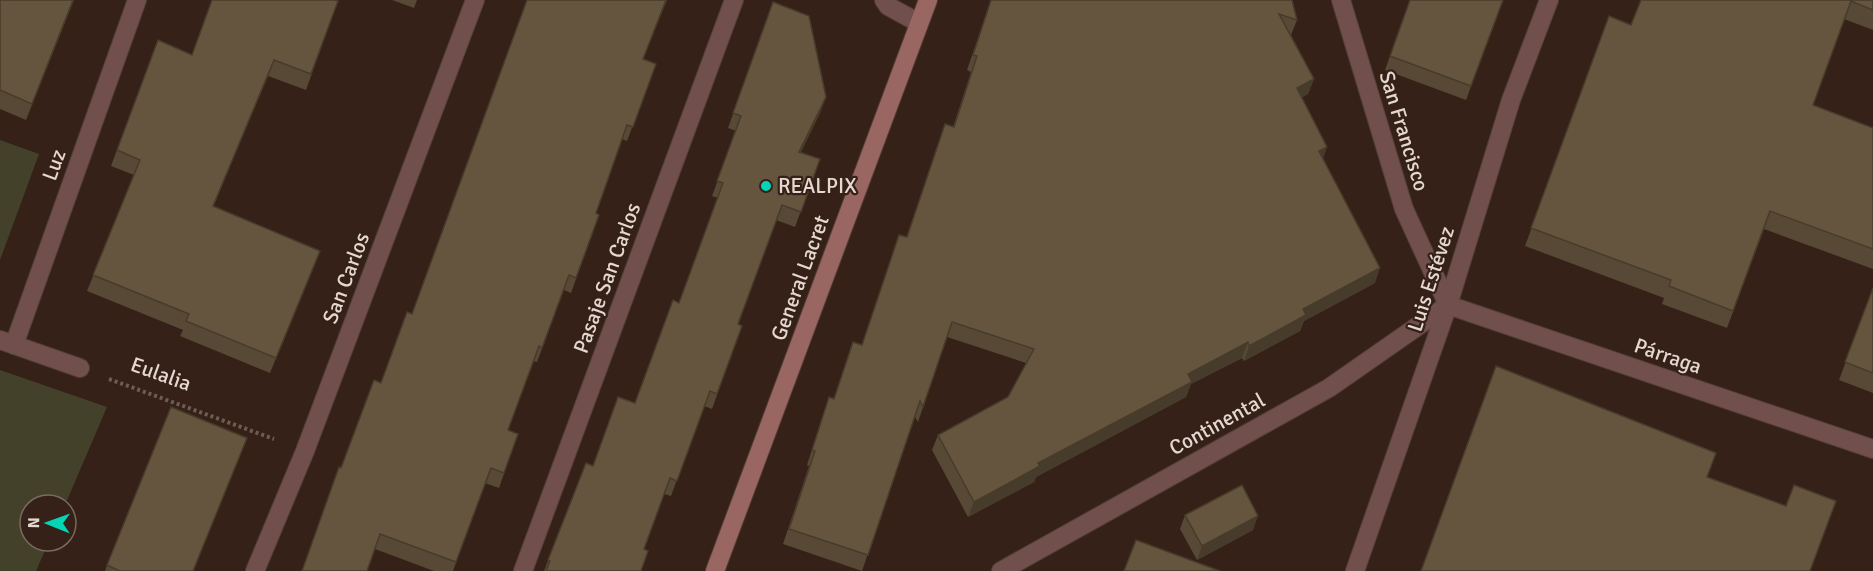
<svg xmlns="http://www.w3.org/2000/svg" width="1873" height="571" viewBox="0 0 1873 571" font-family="Signika,sans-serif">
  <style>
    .green { fill: #44412b }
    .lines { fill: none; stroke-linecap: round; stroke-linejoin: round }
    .lane-casing { stroke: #513e35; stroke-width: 20 }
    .street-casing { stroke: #513e35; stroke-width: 20 }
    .secondary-casing { stroke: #513e35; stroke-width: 20 }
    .path { stroke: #6e5d54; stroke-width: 4; stroke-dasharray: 3 3; stroke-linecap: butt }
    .lane { stroke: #714f4d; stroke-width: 18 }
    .street { stroke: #714f4d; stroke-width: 18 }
    .secondary { stroke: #9a6662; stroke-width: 18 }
    .wall { fill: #574935 }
    .shaded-wall { fill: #473c2b }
    .building { fill: #65553e; stroke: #473c2b; stroke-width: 1.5 }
    .poi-dot { fill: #03d5b6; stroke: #352117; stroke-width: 2 }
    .labels { text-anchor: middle; stroke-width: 4.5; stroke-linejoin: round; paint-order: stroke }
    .street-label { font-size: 21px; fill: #e5d8d1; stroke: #352117 }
    .poi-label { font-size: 21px; fill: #e5d8d1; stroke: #352117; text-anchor: start }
  </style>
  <rect width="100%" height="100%" fill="#352117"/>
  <g class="green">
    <polygon points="0,140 39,154 0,260"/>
    <polygon points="0,370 107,407 65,505 30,505 30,541 49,541 36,571 0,571"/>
  </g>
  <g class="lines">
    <defs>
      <polyline id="lane" points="523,571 734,0"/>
      <g id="street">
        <polyline points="884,0 888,6 919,23"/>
        <polyline points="1341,0 1404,209 1448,305"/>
        <polyline points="1448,305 1873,449"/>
        <polyline points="0,340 80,368"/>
        <polyline points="14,345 137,0"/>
        <polyline points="255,571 305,451 475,0"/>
        <polyline points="1001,571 1329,388 1448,305"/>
        <polyline points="1355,571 1448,305 1511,100 1549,0"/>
      </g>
      <polyline id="secondary" points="715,571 928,0"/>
    </defs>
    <use href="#lane" class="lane-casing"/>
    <use href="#street" class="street-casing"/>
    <use href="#secondary" class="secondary-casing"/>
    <polyline class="path" points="109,379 274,439"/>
    <use href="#lane" class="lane"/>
    <use href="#street" class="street"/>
    <use href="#secondary" class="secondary"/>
  </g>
  <g class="wall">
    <polygon points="0,0 74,0 26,120 0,109"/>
    <polygon points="392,0 417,0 414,8"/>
    <polygon points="527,0 667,0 643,59 656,64 627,141 622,139 596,213 599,215 571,293 564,290 537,362 533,361 508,430 518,434 499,488 485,483 453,571 434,571 375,549 341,468 412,314"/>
    <polygon points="991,0 1292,0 1297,20 1291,35 1314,79 1308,94 1302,97 1323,159 1375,283 1304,321 1300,331 1244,361 1242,358 1191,384 1186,397 1036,477 1034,482 968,517 932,450 938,435 1008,397 1026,363 947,337 918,422 915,417 862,571 783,544 809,466 807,465 829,397 833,399 862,345 907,237 945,124 953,127 971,72 967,70"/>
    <polygon points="1410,0 1503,0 1466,100 1385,70"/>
    <polygon points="1641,0 1873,0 1873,30 1844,19 1813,105 1873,128 1873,269 1764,229 1727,328 1662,304 1664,298 1525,246 1609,16 1631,25"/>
    <polygon points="338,1 306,90 268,76 213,207 320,251 270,373 180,336 183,330 87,291 134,175 111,166 158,40 192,55"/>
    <polygon points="773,2 826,97 820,113 801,152 820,159 795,227 776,220 738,324 742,326 712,409 704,406 671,496 664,494 644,549 641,571 544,571 586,463 593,466 635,403 679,303 718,198 712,196 736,131 728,128"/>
    <polygon points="1873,288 1873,393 1839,380"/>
    <polygon points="240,455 193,571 105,571 107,565"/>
    <polygon points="1185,515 1253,530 1197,560 1180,529"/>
  </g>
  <g class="shaded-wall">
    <polygon points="73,0 74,0 26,120 32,104"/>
    <polygon points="274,60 268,76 207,222 213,206"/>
    <polygon points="1314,79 1308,94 1292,103 1297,88"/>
    <polygon points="826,97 820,113 793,167 799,152"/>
    <polygon points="1327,147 1322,162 1319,151"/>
    <polygon points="320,251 314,267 270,373 276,358"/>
    <polygon points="1380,268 1375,283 1304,321 1300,331 1244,361 1249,346 1303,309"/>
    <polygon points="1248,342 1242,358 1191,384 1186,397 1036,477 1034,482 968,517 974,502 1188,374"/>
    <polygon points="1258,516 1253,530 1197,560 1202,546"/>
  </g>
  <g class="building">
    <polygon points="0,0 73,0 32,104 0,90"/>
    <polygon points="212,0 335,0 338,1 311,74 274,60 213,206 320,251 276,358 186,321 189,314 93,275 140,160 117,150 158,40 192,55"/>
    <polygon points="527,0 666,0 643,59 656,64 633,127 627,125 596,213 599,215 576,278 569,275 542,348 539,346 508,430 518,434 504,473 491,468 456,562 380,534 367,571 302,571 339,467 341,468 374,380 381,383 407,312 412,314"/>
    <polygon points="991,0 1292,0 1297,20 1279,14 1314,79 1297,88 1327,147 1319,151 1380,268 1303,309 1306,315 1249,346 1248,342 1188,374 1192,382 1038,463 1040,466 974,502 938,435 1008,397 1034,349 952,322 923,407 920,401 868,555 789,529 815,451 812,450 829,397 834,399 853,342 862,345 899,235 907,237 945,124 954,127 977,56 973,55"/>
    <polygon points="1410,0 1503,0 1471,86 1390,56"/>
    <polygon points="1641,0 1873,0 1873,10 1851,1 1813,105 1873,128 1873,249 1770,211 1733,311 1669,286 1671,280 1531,228 1609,16 1631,25"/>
    <polygon points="773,2 809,16 826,97 799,152 820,159 801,212 782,205 738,324 742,326 717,394 710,391 677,481 670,478 644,549 648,551 641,571 546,571 550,561 548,560 586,463 593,466 618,397 635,403 673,300 679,303 723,183 717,181 741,116 733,113"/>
    <polygon points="1873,288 1873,373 1845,362"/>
    <polygon points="1496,366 1716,453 1707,477 1786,506 1794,485 1836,501 1810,571 1421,571"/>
    <polygon points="171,407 247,438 193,571 120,571 107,565"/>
    <polygon points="1242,485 1258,516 1202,546 1185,515"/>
    <polygon points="1136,540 1220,571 1124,571"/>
  </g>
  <circle class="poi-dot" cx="766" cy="186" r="6"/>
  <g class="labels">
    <g class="street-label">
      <text transform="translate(1404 131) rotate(73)" y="7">San Francisco</text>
      <text transform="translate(54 165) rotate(-70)" y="7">Luz</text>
      <text transform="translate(346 278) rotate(-69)" y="7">San Carlos</text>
      <text transform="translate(607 278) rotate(-70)" y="7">Pasaje San Carlos</text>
      <text transform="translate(800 278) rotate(-70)" y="7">General Lacret</text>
      <text transform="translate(1431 279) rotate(-72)" y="7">Luis Estévez</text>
      <text transform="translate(1668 356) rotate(19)" y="7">Párraga</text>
      <text transform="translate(161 374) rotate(20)" y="7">Eulalia</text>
      <text transform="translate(1217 424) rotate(-29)" y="7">Continental</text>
    </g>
    <g class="poi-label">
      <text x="778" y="193">REALPIX</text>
    </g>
  </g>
  <g transform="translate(48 523) rotate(271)"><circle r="28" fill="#352117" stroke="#7b6a61" stroke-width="1.5"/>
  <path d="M0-4.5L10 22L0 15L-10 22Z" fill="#03d5b6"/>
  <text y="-9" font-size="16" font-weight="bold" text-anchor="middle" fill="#e5d8d1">N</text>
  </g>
</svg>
